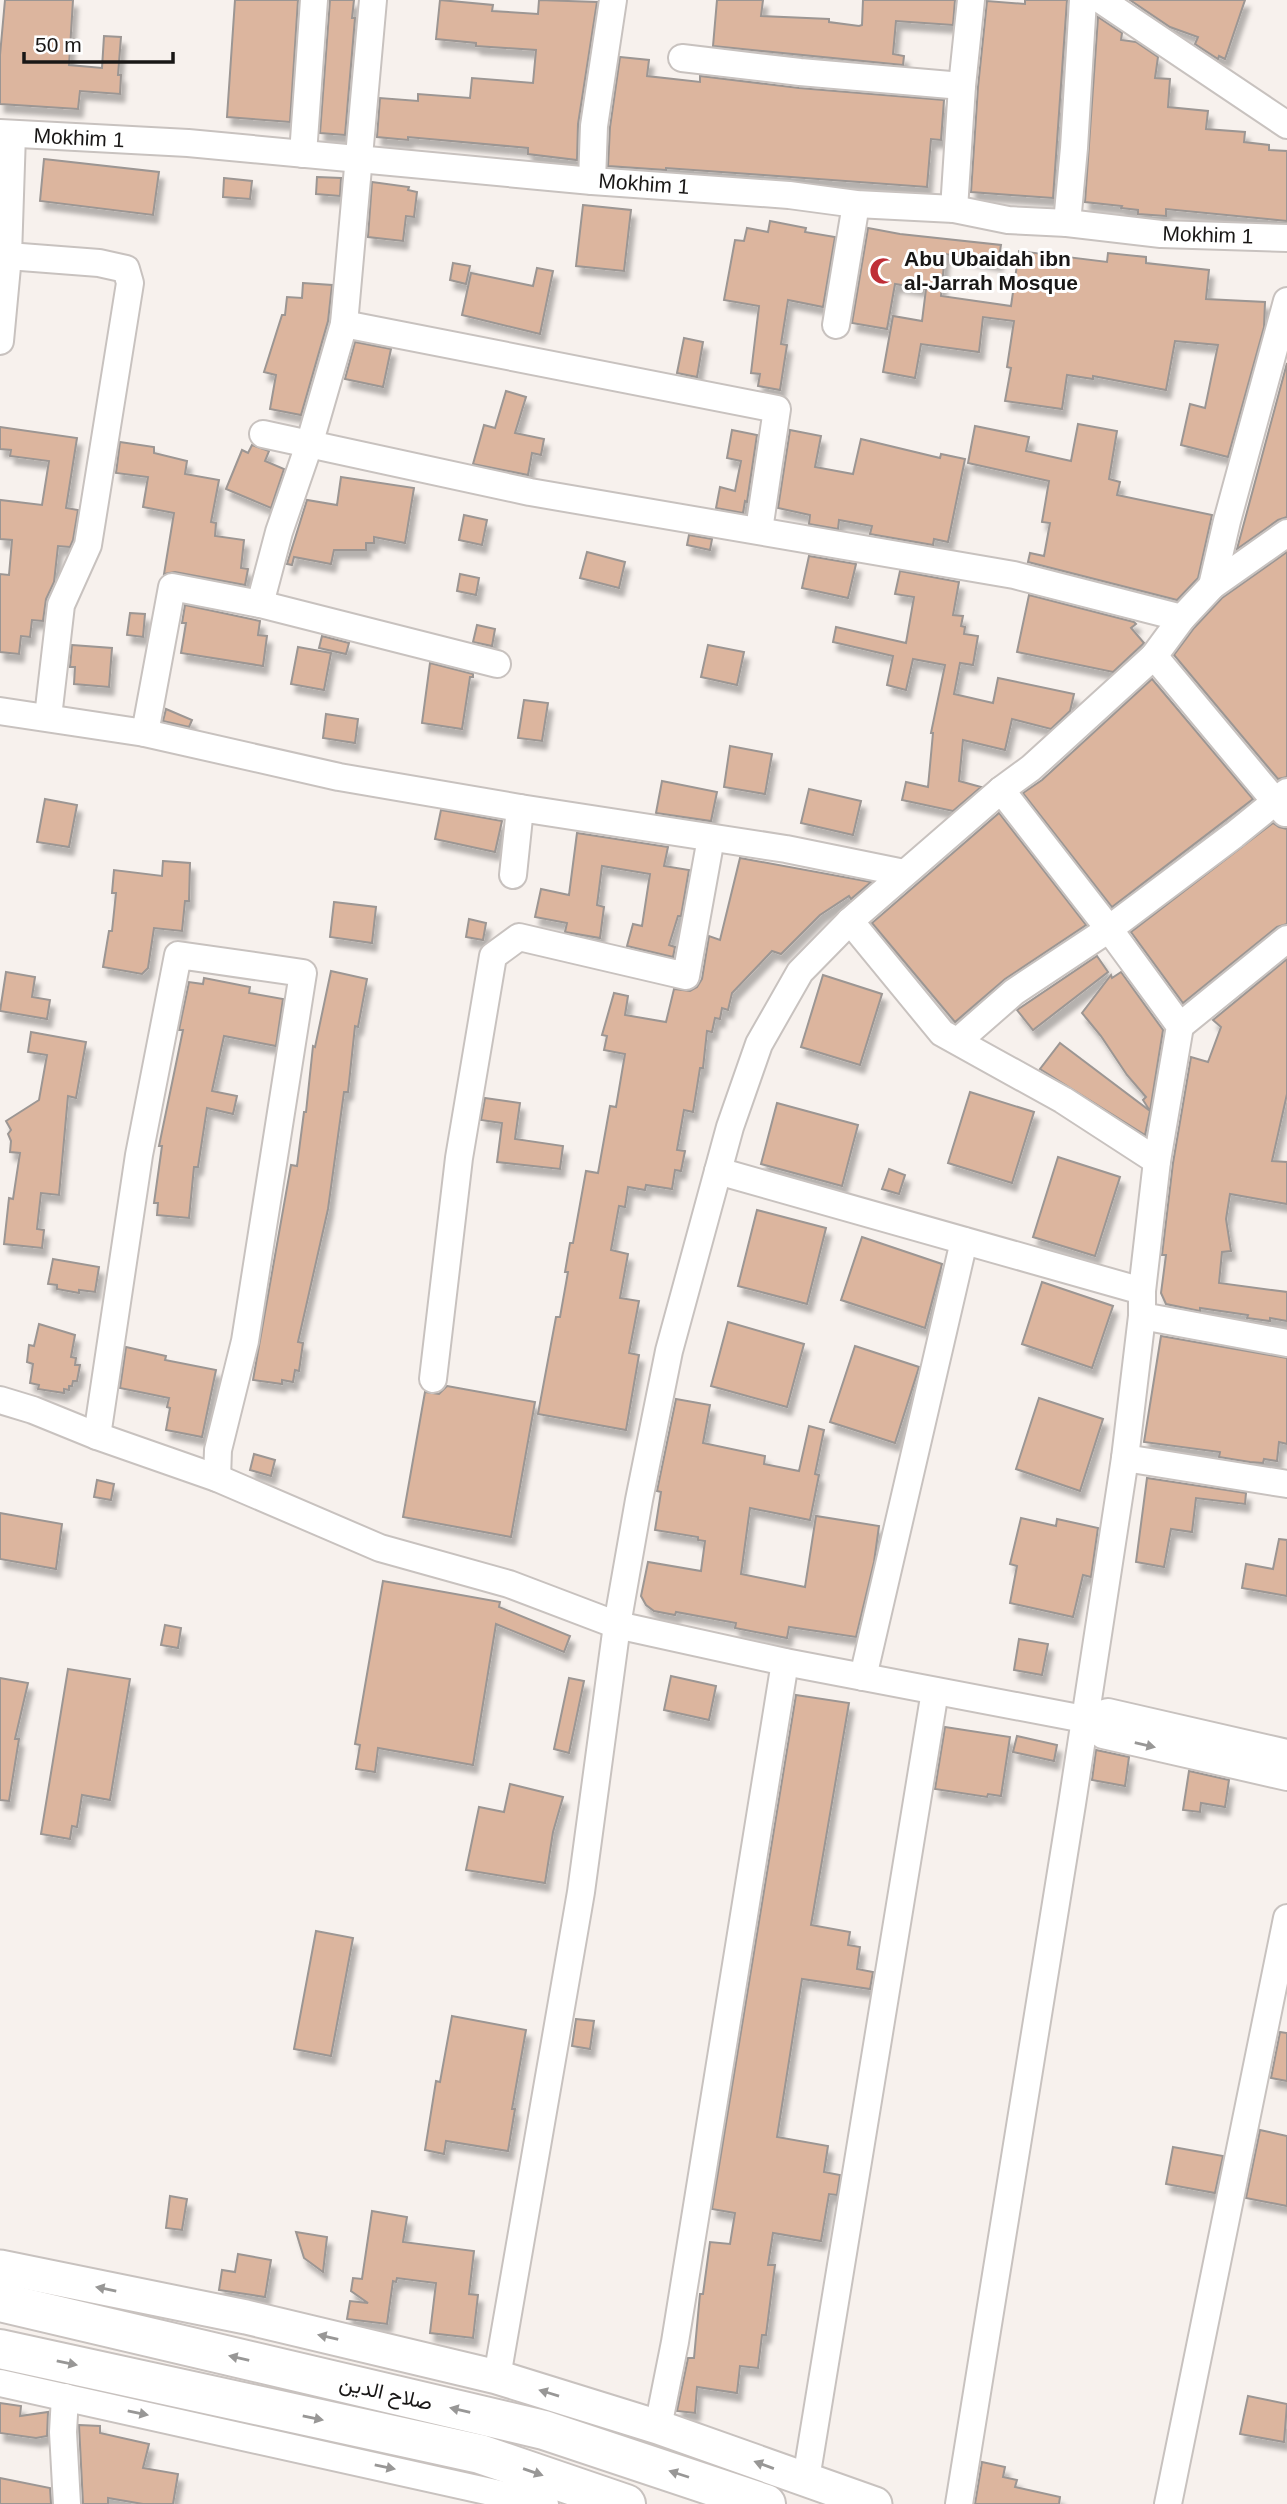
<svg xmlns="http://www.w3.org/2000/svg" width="1287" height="2504" viewBox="0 0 1287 2504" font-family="Arial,Vazirmatn,sans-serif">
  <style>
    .building { fill: #dcb59e; stroke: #9c9693; stroke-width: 2; filter: url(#shadow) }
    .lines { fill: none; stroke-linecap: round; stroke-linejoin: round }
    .minor-casing { stroke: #c8c2bf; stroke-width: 30 }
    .major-casing { stroke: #c8c2bf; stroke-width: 37 }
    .highway-casing { stroke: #c8c2bf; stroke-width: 42 }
    .minor { stroke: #fff; stroke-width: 26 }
    .major { stroke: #fff; stroke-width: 33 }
    .highway { stroke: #fff; stroke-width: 38 }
    .oneway { fill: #989796 }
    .labels { text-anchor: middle; stroke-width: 6; stroke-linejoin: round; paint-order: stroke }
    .street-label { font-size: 21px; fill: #191716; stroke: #fff }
    .poi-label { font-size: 21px; font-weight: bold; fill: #191716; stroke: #fff; text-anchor: start }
  </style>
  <defs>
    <filter id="shadow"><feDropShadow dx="4.5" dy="8" stdDeviation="2" flood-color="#0004"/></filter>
  </defs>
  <rect width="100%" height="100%" fill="#f7f1ed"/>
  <g class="building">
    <polygon points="5,0 73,0 69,65 102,68 104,36 121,37 118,75 121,75 120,94 80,91 78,109 0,104 0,55"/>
    <polygon points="235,0 298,0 290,122 227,117"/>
    <polygon points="330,0 354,0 352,18 355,18 345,135 320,133"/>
    <polygon points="440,0 493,5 492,11 538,14 539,0 597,2 578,124 577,160 528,154 528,148 408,137 408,140 377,137 380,98 418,101 418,94 470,98 472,78 533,83 536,50 476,46 476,43 436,39"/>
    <polygon points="717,0 763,0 761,16 829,19 829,22 859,26 862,25 863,0 955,0 953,25 896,21 893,54 904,56 903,65 713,46"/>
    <polygon points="1025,0 1067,0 1053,198 971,192 978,87 987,1 1025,4"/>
    <polygon points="1130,0 1245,0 1225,59 1219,56 1218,59 1195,44 1198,37 1170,27"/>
    <polygon points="1098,17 1122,33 1121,40 1136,42 1158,57 1155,78 1170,79 1168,107 1208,111 1206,129 1245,132 1244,142 1269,145 1269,150 1287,151 1287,221 1166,209 1166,216 1138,214 1138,210 1121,208 1122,206 1085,202"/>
    <polygon points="620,57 649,60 647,76 700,82 700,76 799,88 944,100 941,140 931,139 927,187 666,168 666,170 608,166 610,127"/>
    <polygon points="44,159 159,172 153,215 40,201"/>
    <polygon points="317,177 341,178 340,196 316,194"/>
    <polygon points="224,178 252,181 250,199 223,197"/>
    <polygon points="372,182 409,187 408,190 417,192 414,217 406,216 403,241 368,237"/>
    <polygon points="583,205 631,210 624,271 576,266"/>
    <polygon points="770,221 806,228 805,232 835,237 823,307 788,300 781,344 787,345 780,390 758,386 760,374 751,373 759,306 724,300 735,240 744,241 747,228 768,232"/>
    <polygon points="868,228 900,234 1001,245 998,263 945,254 941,296 1011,306 1019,251 1107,262 1108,253 1146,257 1146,263 1209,270 1206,299 1265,302 1264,327 1228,457 1181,445 1190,404 1205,408 1218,345 1175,341 1166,390 1093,376 1093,379 1067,375 1062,409 1005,401 1011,368 1007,367 1014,321 983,317 979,352 921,344 915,378 883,372 893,316 922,321 926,289 895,284 887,329 852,323"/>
    <polygon points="453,263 470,266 466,284 450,280"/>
    <polygon points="537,268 553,271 540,334 462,315 471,273 533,286"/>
    <polygon points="303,283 332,285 328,321 301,415 270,409 276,375 264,372 282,315 285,315 287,297 302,298"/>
    <polygon points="684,338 703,342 697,377 677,373"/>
    <polygon points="355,342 391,349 383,387 345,379"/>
    <polygon points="1287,363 1287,517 1278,520 1237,549"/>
    <polygon points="506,391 526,397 515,433 544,439 541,455 532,453 528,475 473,464 484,425 495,428"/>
    <polygon points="1078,424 1117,431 1109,479 1120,482 1117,495 1212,515 1198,578 1177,600 1028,562 1030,553 1044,556 1050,523 1042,522 1049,481 968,463 975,426 1029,437 1026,451 1071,461"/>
    <polygon points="0,427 77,438 66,508 78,510 73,540 70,547 58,546 54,582 46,599 43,621 32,620 30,637 21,636 19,654 0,652 0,574 9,575 12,540 0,539 0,500 42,505 49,461 10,456 11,450 0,449"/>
    <polygon points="732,430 757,435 747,502 745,501 743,513 716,508 720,487 735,491 741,461 727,458"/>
    <polygon points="790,430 821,436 815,467 853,474 861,439 940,458 941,454 965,459 948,542 934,539 933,545 870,534 872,526 839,520 838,529 809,524 810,515 778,508"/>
    <polygon points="120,442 154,447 154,453 187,461 185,474 219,480 211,522 216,523 215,536 244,540 241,568 248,569 245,585 175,572 164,574 174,513 143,507 148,477 116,473"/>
    <polygon points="252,445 269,451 265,461 284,469 271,508 226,489 242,450 248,453"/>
    <polygon points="341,477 414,488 405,543 374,537 374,543 366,543 366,550 334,550 331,564 294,557 292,565 287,564 307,500 337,505"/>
    <polygon points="464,515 487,520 482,545 459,540"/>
    <polygon points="689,535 712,539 710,550 687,545"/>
    <polygon points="587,552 625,562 619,588 580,578"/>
    <polygon points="1287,552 1287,777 1278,779 1174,655 1194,628 1222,598"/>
    <polygon points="809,556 856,564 848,598 802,588"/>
    <polygon points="900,571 959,582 953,615 963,616 961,626 965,627 964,634 978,636 973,665 960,663 954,694 993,703 998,678 1074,694 1070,711 1051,729 1012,719 1005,750 963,740 959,781 981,787 953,811 902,800 906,782 928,787 933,733 931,733 945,665 913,659 906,690 887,685 893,656 833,642 836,627 906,643 914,597 895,594"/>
    <polygon points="460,574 479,578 476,595 457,591"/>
    <polygon points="1029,595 1134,622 1136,624 1131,628 1144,643 1113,672 1017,652"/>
    <polygon points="185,605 260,621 258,635 267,636 263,666 181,653 186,623 182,623"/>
    <polygon points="130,613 145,614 143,637 127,635"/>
    <polygon points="477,625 495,629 492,646 473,642"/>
    <polygon points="322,636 349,643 346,654 319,648"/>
    <polygon points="72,645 112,648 109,687 74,684 75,667 70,667"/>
    <polygon points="708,645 744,652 737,685 701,677"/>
    <polygon points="298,647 331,653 324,690 291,684"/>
    <polygon points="430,663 473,674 473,677 470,677 462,729 422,723"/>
    <polygon points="1152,679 1253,799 1112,907 1023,793 1042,780"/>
    <polygon points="524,700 548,703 542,741 518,738"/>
    <polygon points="166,709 192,720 189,727 163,721"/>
    <polygon points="326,714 358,719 355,743 323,738"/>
    <polygon points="730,746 772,754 765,794 724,787"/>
    <polygon points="662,781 717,792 711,821 656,813"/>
    <polygon points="809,789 861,801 853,835 801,823"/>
    <polygon points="45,799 77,805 69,847 37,842"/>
    <polygon points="441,810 502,821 495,852 435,839"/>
    <polygon points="999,813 1086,925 1005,979 955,1022 872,923"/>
    <polygon points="1273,823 1279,827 1287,829 1287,924 1277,927 1183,1003 1131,932"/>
    <polygon points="577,833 668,847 664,866 689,870 681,916 678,916 669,945 675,947 673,957 627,946 633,924 642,926 650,874 602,866 597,905 604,907 600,938 565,932 567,923 535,917 541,889 569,895"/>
    <polygon points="740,858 871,882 851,899 849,896 820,915 781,954 772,951 732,993 728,1010 722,1008 720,1019 715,1018 712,1032 707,1031 703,1068 700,1068 693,1112 684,1110 677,1150 685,1151 681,1171 675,1170 672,1189 646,1185 645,1190 628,1187 625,1207 619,1206 611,1250 628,1254 620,1298 639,1301 629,1353 639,1355 626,1430 538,1414 556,1317 560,1317 568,1272 565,1272 570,1243 573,1243 586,1171 598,1173 610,1106 616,1107 625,1054 604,1050 607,1036 602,1035 614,993 628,996 625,1015 666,1022 674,989 690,991 697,987 702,979 709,936 720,940"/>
    <polygon points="163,861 190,863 189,901 185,901 182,931 154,928 148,968 142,974 103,967 109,931 112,931 116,893 112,893 114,870 162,876"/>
    <polygon points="334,902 376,907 372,943 330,937"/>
    <polygon points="469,919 486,923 483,940 466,937"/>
    <polygon points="1097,956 1108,972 1033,1030 1017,1010"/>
    <polygon points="1287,959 1287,1094 1272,1161 1287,1162 1287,1204 1230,1194 1226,1219 1231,1251 1222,1252 1219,1283 1287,1292 1287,1321 1270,1318 1270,1321 1247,1318 1248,1315 1200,1308 1200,1311 1166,1304 1161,1293 1166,1255 1162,1255 1173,1163 1191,1057 1208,1062 1221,1027 1213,1020"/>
    <polygon points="331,971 367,979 358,1027 355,1026 348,1092 344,1092 328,1209 298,1342 303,1343 299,1371 295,1370 293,1382 282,1380 282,1384 253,1380 291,1165 297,1166 304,1112 306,1112 313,1046 315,1047"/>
    <polygon points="6,972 35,977 32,997 50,1000 47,1019 0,1011"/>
    <polygon points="1121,972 1163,1030 1150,1111 1143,1100 1146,1097 1127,1075 1101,1036 1082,1013 1111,975 1112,978"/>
    <polygon points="823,975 882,994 860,1065 801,1047"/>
    <polygon points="204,978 250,987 249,993 283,999 276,1046 224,1036 212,1091 237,1096 233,1114 207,1108 198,1167 194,1167 189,1218 157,1215 158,1203 154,1203 162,1146 159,1146 183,1030 179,1030 189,982 203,984"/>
    <polygon points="31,1032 86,1042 76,1098 68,1096 59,1195 41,1193 37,1229 44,1230 42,1248 4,1244 9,1198 13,1199 20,1153 10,1152 11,1141 8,1134 11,1130 6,1121 39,1100 47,1055 28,1052"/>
    <polygon points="1060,1043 1150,1111 1145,1135 1040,1069"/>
    <polygon points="970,1092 1034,1112 1012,1183 948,1163"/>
    <polygon points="485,1098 520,1103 515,1139 563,1146 560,1169 497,1162 502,1123 481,1120"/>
    <polygon points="777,1103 858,1125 842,1186 761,1164"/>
    <polygon points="1058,1157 1120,1177 1095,1256 1033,1237"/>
    <polygon points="889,1169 905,1175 899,1194 882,1189"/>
    <polygon points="757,1210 826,1228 807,1304 738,1286"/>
    <polygon points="862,1237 942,1264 925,1328 841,1300"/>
    <polygon points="53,1259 99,1267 95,1292 79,1290 79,1293 57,1289 57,1285 48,1284"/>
    <polygon points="1042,1282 1113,1306 1092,1368 1022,1344"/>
    <polygon points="728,1322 804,1344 787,1407 711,1386"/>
    <polygon points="39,1324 75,1335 71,1357 76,1358 75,1365 80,1365 77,1381 73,1381 72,1386 69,1386 69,1390 64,1389 64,1393 38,1389 39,1385 30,1383 33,1364 27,1362 29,1345 34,1346"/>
    <polygon points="1161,1336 1287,1358 1287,1444 1279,1442 1277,1461 1264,1459 1263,1463 1250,1462 1219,1457 1220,1452 1144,1442"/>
    <polygon points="855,1346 919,1367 895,1443 830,1422"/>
    <polygon points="126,1347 166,1356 165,1360 216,1370 202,1437 166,1430 170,1408 167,1407 169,1398 120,1388"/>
    <polygon points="447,1386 535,1402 511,1537 403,1517 425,1392 439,1394"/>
    <polygon points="1039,1398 1103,1419 1080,1491 1016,1469"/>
    <polygon points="676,1399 710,1405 703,1443 765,1456 764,1464 799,1471 809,1426 824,1430 815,1474 819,1475 810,1520 750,1508 741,1574 805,1587 816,1516 879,1526 874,1562 856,1637 789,1627 787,1638 735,1628 736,1623 676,1612 675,1615 654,1611 646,1605 641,1596 648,1562 701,1571 705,1541 698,1540 698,1537 655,1530 661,1492 657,1491"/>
    <polygon points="254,1454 275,1460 271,1476 250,1470"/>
    <polygon points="1147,1478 1246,1493 1245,1504 1196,1498 1192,1532 1171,1529 1164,1567 1136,1562"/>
    <polygon points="97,1480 114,1484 111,1500 94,1497"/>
    <polygon points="0,1513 62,1524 56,1569 0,1559"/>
    <polygon points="1021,1518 1056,1526 1057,1519 1098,1528 1091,1577 1083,1575 1073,1617 1010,1603 1017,1566 1010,1564"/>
    <polygon points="1279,1539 1287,1540 1287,1596 1242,1588 1246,1564 1273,1569"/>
    <polygon points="383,1581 500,1602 499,1607 570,1636 564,1652 496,1624 473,1765 378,1748 375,1772 356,1769 360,1745 355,1744"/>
    <polygon points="165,1625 181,1628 178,1648 161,1645"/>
    <polygon points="1019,1639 1048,1644 1042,1675 1014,1670"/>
    <polygon points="68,1669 130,1679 110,1800 82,1795 77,1827 72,1826 70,1839 41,1834"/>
    <polygon points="671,1676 716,1686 709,1720 664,1710"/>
    <polygon points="0,1678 28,1683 15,1739 19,1739 9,1801 0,1800"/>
    <polygon points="569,1678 584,1681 569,1753 554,1749"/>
    <polygon points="796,1695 849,1703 811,1925 850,1932 848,1945 860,1947 857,1969 873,1972 870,1989 802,1979 777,2137 828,2146 824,2172 840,2175 837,2195 829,2194 821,2241 773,2233 768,2265 775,2265 766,2335 762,2335 758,2368 740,2366 737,2393 697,2387 695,2413 677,2411 688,2358 694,2358 700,2294 703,2294 710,2242 730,2244 735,2213 712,2209"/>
    <polygon points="945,1727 1010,1737 1001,1796 988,1794 987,1797 935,1789"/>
    <polygon points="1017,1736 1057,1745 1054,1761 1013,1752"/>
    <polygon points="1096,1750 1129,1757 1125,1786 1092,1780"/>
    <polygon points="1189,1771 1229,1780 1225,1807 1201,1803 1200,1812 1183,1810"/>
    <polygon points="510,1784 563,1797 553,1832 545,1883 466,1870 479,1807 504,1812"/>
    <polygon points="316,1931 353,1938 331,2056 294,2049"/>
    <polygon points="452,2016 526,2030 512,2109 515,2109 508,2151 446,2141 444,2154 425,2150 436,2081 440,2082"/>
    <polygon points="576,2019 594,2021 590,2049 572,2046"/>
    <polygon points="1280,2032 1287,2033 1287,2081 1271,2078"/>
    <polygon points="1260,2130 1287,2136 1287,2206 1246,2198"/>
    <polygon points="1173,2147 1223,2156 1215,2193 1166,2184"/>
    <polygon points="170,2196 187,2199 182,2230 166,2228"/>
    <polygon points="372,2211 407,2217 403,2242 474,2251 469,2294 478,2295 473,2338 430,2333 436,2283 397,2278 396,2282 393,2281 387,2324 347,2319 350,2301 368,2303 351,2291 353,2278 362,2279"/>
    <polygon points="296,2232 327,2237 323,2272 304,2258"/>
    <polygon points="238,2254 271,2260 265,2297 219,2290 222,2270 235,2272"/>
    <polygon points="1248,2396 1287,2404 1284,2442 1240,2434"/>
    <polygon points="0,2403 21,2406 20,2416 48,2412 47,2436 36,2438 0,2433"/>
    <polygon points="79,2425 100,2426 100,2433 149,2444 143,2468 178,2474 173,2504 143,2504 108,2498 108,2504 83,2504"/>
    <polygon points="982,2462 1005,2467 1003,2477 1017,2480 1015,2487 1060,2497 1059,2504 975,2504"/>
    <polygon points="0,2478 50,2488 51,2504 0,2504"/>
  </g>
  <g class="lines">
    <defs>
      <g id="minor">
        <polyline points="1101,0 1287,125"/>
        <polyline points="682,58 800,72 962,86"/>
        <polyline points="0,133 188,143 592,181 789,195 856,204 954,209 1008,220 1067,223 1161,234 1287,238"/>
        <polyline points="303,154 314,0"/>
        <polyline points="592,181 594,126 613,0"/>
        <polyline points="954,209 962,86 971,0"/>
        <polyline points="1067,223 1074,148 1083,0"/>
        <polyline points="8,256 99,263 126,269 130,283 88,545 61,605 48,717"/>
        <polyline points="344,324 777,409 759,530"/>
        <polyline points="836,325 856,204"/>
        <polyline points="0,341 8,256 12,134"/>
        <polyline points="263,434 530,492 1014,575 1182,618"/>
        <polyline points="1212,586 1227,521 1287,301"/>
        <polyline points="260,604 497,664"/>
        <polyline points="1154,656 1285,813"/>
        <polyline points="0,711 145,733 172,587 260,604 279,532 309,445 344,324 373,0"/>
        <polyline points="145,733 339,777 520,808"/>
        <polyline points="513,875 520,808 786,849 904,873"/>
        <polyline points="850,921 942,1033 1063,1100 1157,1161"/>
        <polyline points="1180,1026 1287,939"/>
        <polyline points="958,1041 1014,992 1109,929 1234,835 1287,792"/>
        <polyline points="718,1171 1142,1291"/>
        <polyline points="1142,1316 1287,1343"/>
        <polyline points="433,1379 459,1158 493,956 519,937 686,976 711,838"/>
        <polyline points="0,1400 33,1410 97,1436 217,1478 380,1548 509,1584 617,1625 785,1662 1084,1719 1108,1712 1287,1753"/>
        <polyline points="97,1436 139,1155 178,955 303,973 245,1341 218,1450 217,1478"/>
        <polyline points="1125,1458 1287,1484"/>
        <polyline points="863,1677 964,1241"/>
        <polyline points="1084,1719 1103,1735 1287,1777"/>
        <polyline points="497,2377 581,1892 617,1625 639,1500 669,1351 730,1127 759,1044 800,972 850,921 1001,790 1031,768 1154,656 1182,618 1212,586 1287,533"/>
        <polyline points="0,2383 545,2504"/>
        <polyline points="65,2397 63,2432 67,2504"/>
        <polyline points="658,2427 675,2342 785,1662"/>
        <polyline points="806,2479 935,1691"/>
        <polyline points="959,2504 1072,1804 1125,1458 1142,1316 1142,1291 1157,1161 1180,1026 1109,929 1001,790"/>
        <polyline points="1168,2504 1287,1918"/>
      </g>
      <polyline id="major" points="0,2267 246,2317 497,2377 658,2427 875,2504"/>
      <g id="highway">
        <polyline points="0,2302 544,2430 766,2504"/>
        <polyline points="0,2349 480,2454 626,2504"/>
      </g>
    </defs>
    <use href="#minor" class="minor-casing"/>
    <use href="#major" class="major-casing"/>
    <use href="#highway" class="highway-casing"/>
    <use href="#minor" class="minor"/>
    <use href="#major" class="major"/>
    <use href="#highway" class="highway"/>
  </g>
  <defs><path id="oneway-solid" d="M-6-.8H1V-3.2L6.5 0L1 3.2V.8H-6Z" transform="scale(1.75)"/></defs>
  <g class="oneway">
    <use href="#oneway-solid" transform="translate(1145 1745) rotate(13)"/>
    <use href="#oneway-solid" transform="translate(106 2289) rotate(-168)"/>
    <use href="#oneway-solid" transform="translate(328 2337) rotate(-167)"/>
    <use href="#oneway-solid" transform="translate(239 2358) rotate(-167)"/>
    <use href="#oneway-solid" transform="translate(67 2363) rotate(12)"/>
    <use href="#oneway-solid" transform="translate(549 2393) rotate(-163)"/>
    <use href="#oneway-solid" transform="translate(460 2410) rotate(-167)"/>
    <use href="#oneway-solid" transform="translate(138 2413) rotate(12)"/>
    <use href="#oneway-solid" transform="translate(313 2418) rotate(12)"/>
    <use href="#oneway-solid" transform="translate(764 2465) rotate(-160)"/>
    <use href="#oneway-solid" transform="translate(385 2467) rotate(12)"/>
    <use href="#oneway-solid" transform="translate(533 2472) rotate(19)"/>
    <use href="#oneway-solid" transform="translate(679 2474) rotate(-162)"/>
  </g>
  <defs>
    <symbol id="mosque-bare" viewBox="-9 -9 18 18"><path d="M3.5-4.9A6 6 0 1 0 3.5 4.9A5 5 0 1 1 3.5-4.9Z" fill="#bf2f37" stroke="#fff" stroke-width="2.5" paint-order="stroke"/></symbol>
  </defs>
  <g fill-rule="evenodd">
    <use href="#mosque-bare" x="864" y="252" width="38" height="38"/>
  </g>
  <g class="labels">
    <g class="street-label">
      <text transform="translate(79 138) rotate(3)" y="7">Mokhim 1</text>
      <text transform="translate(644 184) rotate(4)" y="7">Mokhim 1</text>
      <text transform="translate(1208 235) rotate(2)" y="7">Mokhim 1</text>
      <text transform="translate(386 2393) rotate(13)" y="7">صلاح الدين</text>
    </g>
    <g class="poi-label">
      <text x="904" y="266">Abu Ubaidah ibn<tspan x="904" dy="24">al-Jarrah Mosque</tspan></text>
    </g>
  </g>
  <path d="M24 52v10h149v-10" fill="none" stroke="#191716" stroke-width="3.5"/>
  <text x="35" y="52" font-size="21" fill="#191716" stroke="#ffffff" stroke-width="5" paint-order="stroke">50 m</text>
</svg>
